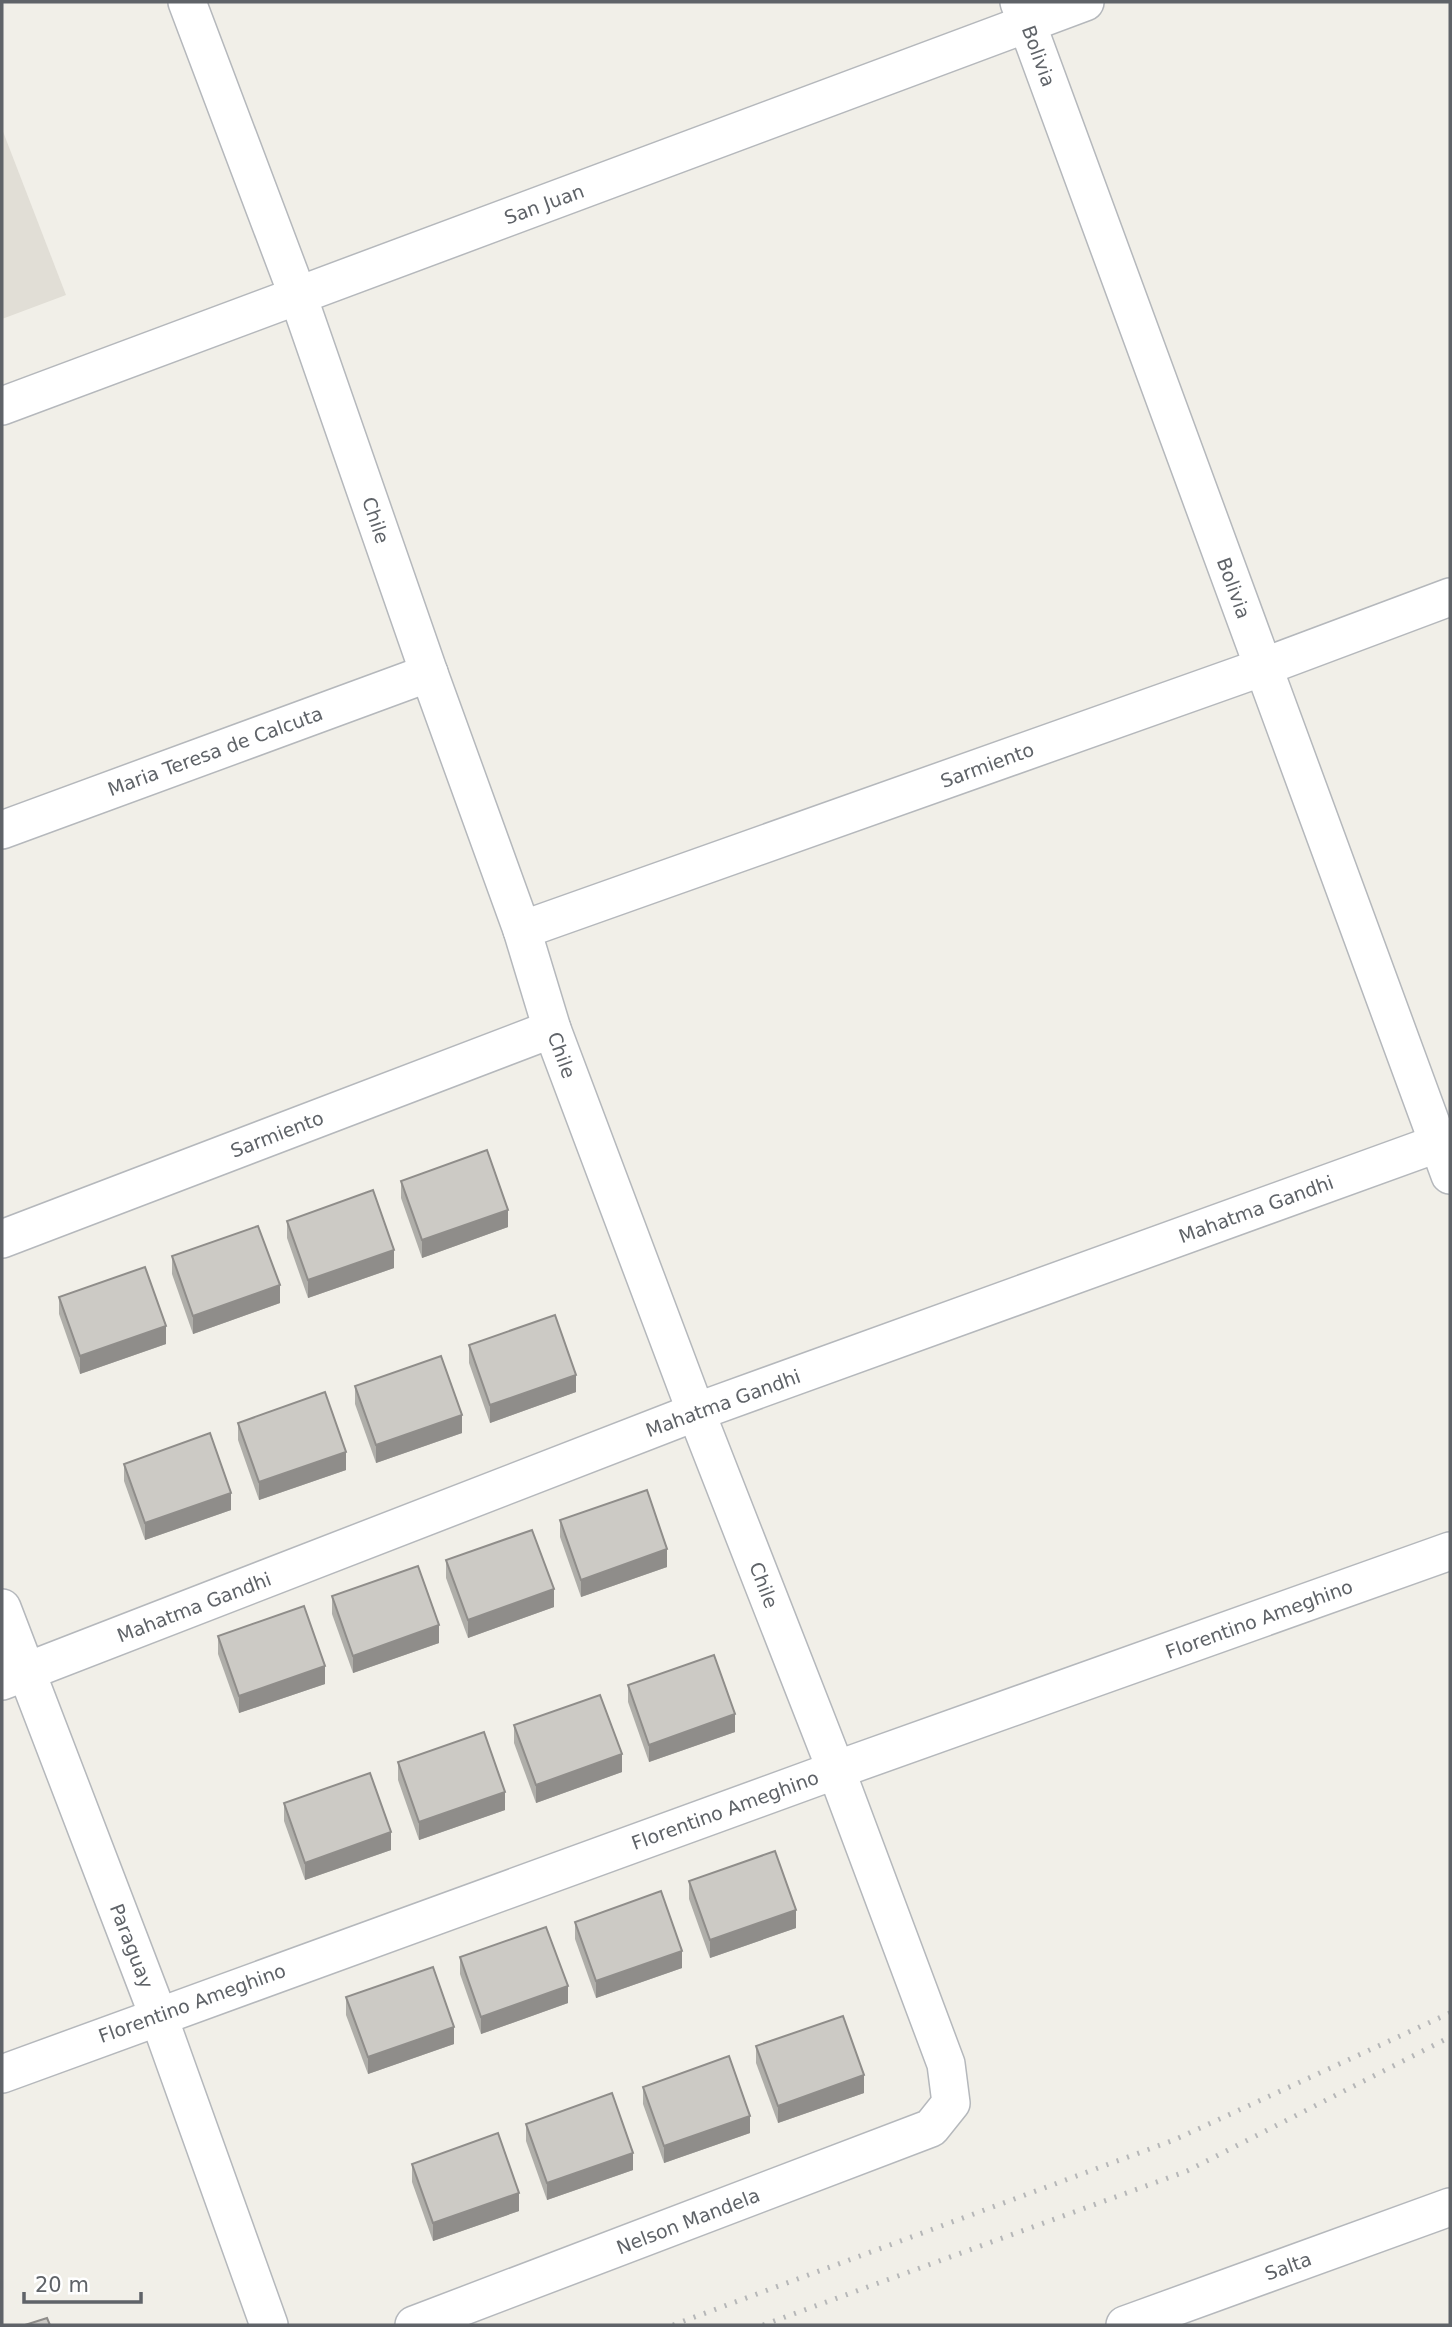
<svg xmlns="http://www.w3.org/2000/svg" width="1452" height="2327" viewBox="0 0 1452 2327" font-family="'DejaVu Sans',sans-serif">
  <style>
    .education { fill: #e1ded6 }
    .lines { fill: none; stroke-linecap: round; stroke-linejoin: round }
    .minor-casing { stroke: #b5b8bc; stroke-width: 40 }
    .minor { stroke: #fff; stroke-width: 37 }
    .rail { stroke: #b6b7b8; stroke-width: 5; stroke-dasharray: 2 9; stroke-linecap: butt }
    .wall { fill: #afaea9 }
    .shaded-wall { fill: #8f8d8a }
    .building { fill: #cccac5; stroke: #8f8d8a; stroke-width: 2 }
    .labels { text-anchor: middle; stroke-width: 5; stroke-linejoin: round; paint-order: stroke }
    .street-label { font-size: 19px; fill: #5f6368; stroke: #fff }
  </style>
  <rect width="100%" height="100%" fill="#f1efe8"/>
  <polygon class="education" points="2,129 66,295 2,319"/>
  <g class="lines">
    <defs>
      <g id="minor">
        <polyline points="187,2 298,296 429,673 522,930 552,1029 696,1412 836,1770 946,2064 951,2103 931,2128 414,2325"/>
        <polyline points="1019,2 1450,1175"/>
        <polyline points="2,406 1085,2"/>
        <polyline points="2,830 429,673"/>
        <polyline points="522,930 1263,667 1450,597"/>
        <polyline points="2,1239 552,1029"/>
        <polyline points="2,1608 158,2015 269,2325"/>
        <polyline points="2,1681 696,1412 1450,1139"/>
        <polyline points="2,2074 836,1770 1450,1551"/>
        <polyline points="1125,2325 1450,2207"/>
      </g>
    </defs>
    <use href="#minor" class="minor-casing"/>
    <use href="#minor" class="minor"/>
    <g class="rail">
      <polyline points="673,2325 1174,2140 1450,2013"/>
      <polyline points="763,2325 1187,2171 1450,2037"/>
    </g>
  </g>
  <g class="wall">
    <polygon points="401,1181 508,1227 422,1258 401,1198"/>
    <polygon points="287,1221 394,1268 308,1298 287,1238"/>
    <polygon points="172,1256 280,1303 193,1334 172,1274"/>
    <polygon points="59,1297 166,1344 80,1374 59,1314"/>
    <polygon points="469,1345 576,1392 490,1423 469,1363"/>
    <polygon points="355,1386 462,1433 376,1463 355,1404"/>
    <polygon points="238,1423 346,1470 259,1500 238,1440"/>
    <polygon points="124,1464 231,1510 145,1540 124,1481"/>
    <polygon points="560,1520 667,1567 581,1597 560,1537"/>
    <polygon points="446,1560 554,1607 468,1638 446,1578"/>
    <polygon points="332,1596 439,1643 353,1673 332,1614"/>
    <polygon points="218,1636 325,1684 239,1713 218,1654"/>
    <polygon points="628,1685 735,1732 649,1762 628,1702"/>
    <polygon points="514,1725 622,1772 536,1803 514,1743"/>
    <polygon points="398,1762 505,1810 419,1840 398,1780"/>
    <polygon points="284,1803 391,1850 305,1880 284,1821"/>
    <polygon points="689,1881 796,1928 710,1958 689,1899"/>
    <polygon points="575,1922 682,1968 596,1998 575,1939"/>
    <polygon points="460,1957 568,2003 481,2034 460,1974"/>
    <polygon points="346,1997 454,2044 368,2074 346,2015"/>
    <polygon points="756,2046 864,2093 778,2123 756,2063"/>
    <polygon points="643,2087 750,2133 664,2163 643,2104"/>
    <polygon points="526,2124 633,2170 547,2200 526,2141"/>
    <polygon points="412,2164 519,2211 433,2241 412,2182"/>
  </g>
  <g class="shaded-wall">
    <polygon points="508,1210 508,1227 422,1258 422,1240"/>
    <polygon points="394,1250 394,1268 308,1298 308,1280"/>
    <polygon points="280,1285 280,1303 193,1334 193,1316"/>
    <polygon points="166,1326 166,1344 80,1374 80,1356"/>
    <polygon points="576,1375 576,1392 490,1423 490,1405"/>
    <polygon points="462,1415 462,1433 376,1463 376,1445"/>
    <polygon points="346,1452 346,1470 259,1500 259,1482"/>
    <polygon points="231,1493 231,1510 145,1540 145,1523"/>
    <polygon points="667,1549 667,1567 581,1597 581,1580"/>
    <polygon points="554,1589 554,1607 468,1638 468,1620"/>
    <polygon points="439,1625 439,1643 353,1673 353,1656"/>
    <polygon points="325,1666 325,1684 239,1713 239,1696"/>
    <polygon points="735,1714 735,1732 649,1762 649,1745"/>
    <polygon points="622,1754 622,1772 536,1803 536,1785"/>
    <polygon points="505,1792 505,1810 419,1840 419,1822"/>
    <polygon points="391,1832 391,1850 305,1880 305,1863"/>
    <polygon points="796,1910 796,1928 710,1958 710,1940"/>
    <polygon points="682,1951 682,1968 596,1998 596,1981"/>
    <polygon points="568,1986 568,2003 481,2034 481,2017"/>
    <polygon points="454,2027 454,2044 368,2074 368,2057"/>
    <polygon points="864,2075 864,2093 778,2123 778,2106"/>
    <polygon points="750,2116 750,2133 664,2163 664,2146"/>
    <polygon points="633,2153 633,2170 547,2200 547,2183"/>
    <polygon points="519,2193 519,2211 433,2241 433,2223"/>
  </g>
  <g class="building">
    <polygon points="487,1150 508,1210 422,1240 401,1181"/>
    <polygon points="373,1190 394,1250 308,1280 287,1221"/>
    <polygon points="258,1226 280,1285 193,1316 172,1256"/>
    <polygon points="145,1267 166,1326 80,1356 59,1297"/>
    <polygon points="555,1315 576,1375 490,1405 469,1345"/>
    <polygon points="441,1356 462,1415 376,1445 355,1386"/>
    <polygon points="325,1392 346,1452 259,1482 238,1423"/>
    <polygon points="210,1433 231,1493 145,1523 124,1464"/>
    <polygon points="647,1490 667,1549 581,1580 560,1520"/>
    <polygon points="532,1530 554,1589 468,1620 446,1560"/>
    <polygon points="418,1566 439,1625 353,1656 332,1596"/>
    <polygon points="304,1606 325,1666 239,1696 218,1636"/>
    <polygon points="714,1655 735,1714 649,1745 628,1685"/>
    <polygon points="600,1695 622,1754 536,1785 514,1725"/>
    <polygon points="484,1732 505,1792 419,1822 398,1762"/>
    <polygon points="370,1773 391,1832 305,1863 284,1803"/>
    <polygon points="775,1851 796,1910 710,1940 689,1881"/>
    <polygon points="661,1891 682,1951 596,1981 575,1922"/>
    <polygon points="546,1927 568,1986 481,2017 460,1957"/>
    <polygon points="433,1967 454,2027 368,2057 346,1997"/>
    <polygon points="843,2016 864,2075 778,2106 756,2046"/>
    <polygon points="729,2056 750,2116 664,2146 643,2087"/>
    <polygon points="612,2093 633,2153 547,2183 526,2124"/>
    <polygon points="498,2133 519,2193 433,2223 412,2164"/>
    <polygon points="47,2318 50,2325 25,2325"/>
  </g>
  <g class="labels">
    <g class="street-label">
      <text transform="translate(1039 56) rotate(70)" y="7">Bolivia</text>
      <text transform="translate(544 204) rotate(-20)" y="7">San Juan</text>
      <text transform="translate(376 520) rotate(71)" y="7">Chile</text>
      <text transform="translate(1234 588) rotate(70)" y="7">Bolivia</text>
      <text transform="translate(215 751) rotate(-20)" y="7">Maria Teresa de Calcuta</text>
      <text transform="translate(987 765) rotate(-20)" y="7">Sarmiento</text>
      <text transform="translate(562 1055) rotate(70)" y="7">Chile</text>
      <text transform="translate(277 1134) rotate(-21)" y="7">Sarmiento</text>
      <text transform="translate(1256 1209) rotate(-20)" y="7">Mahatma Gandhi</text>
      <text transform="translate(723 1403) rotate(-20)" y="7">Mahatma Gandhi</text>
      <text transform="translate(764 1585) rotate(69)" y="7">Chile</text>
      <text transform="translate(194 1607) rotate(-21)" y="7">Mahatma Gandhi</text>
      <text transform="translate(1259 1619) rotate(-20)" y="7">Florentino Ameghino</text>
      <text transform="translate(725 1810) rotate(-20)" y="7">Florentino Ameghino</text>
      <text transform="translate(132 1946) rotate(69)" y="7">Paraguay</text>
      <text transform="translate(192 2003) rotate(-20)" y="7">Florentino Ameghino</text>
      <text transform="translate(688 2221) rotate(-21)" y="7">Nelson Mandela</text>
      <text transform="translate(1288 2266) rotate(-20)" y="7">Salta</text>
    </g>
  </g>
  <rect width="1452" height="2327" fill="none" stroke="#5f6368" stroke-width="7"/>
  <path d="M24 2292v10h117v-10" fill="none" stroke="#5f6368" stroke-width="3.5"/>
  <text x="35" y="2292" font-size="21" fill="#5f6368" stroke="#ffffff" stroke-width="5" paint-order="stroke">20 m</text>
</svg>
